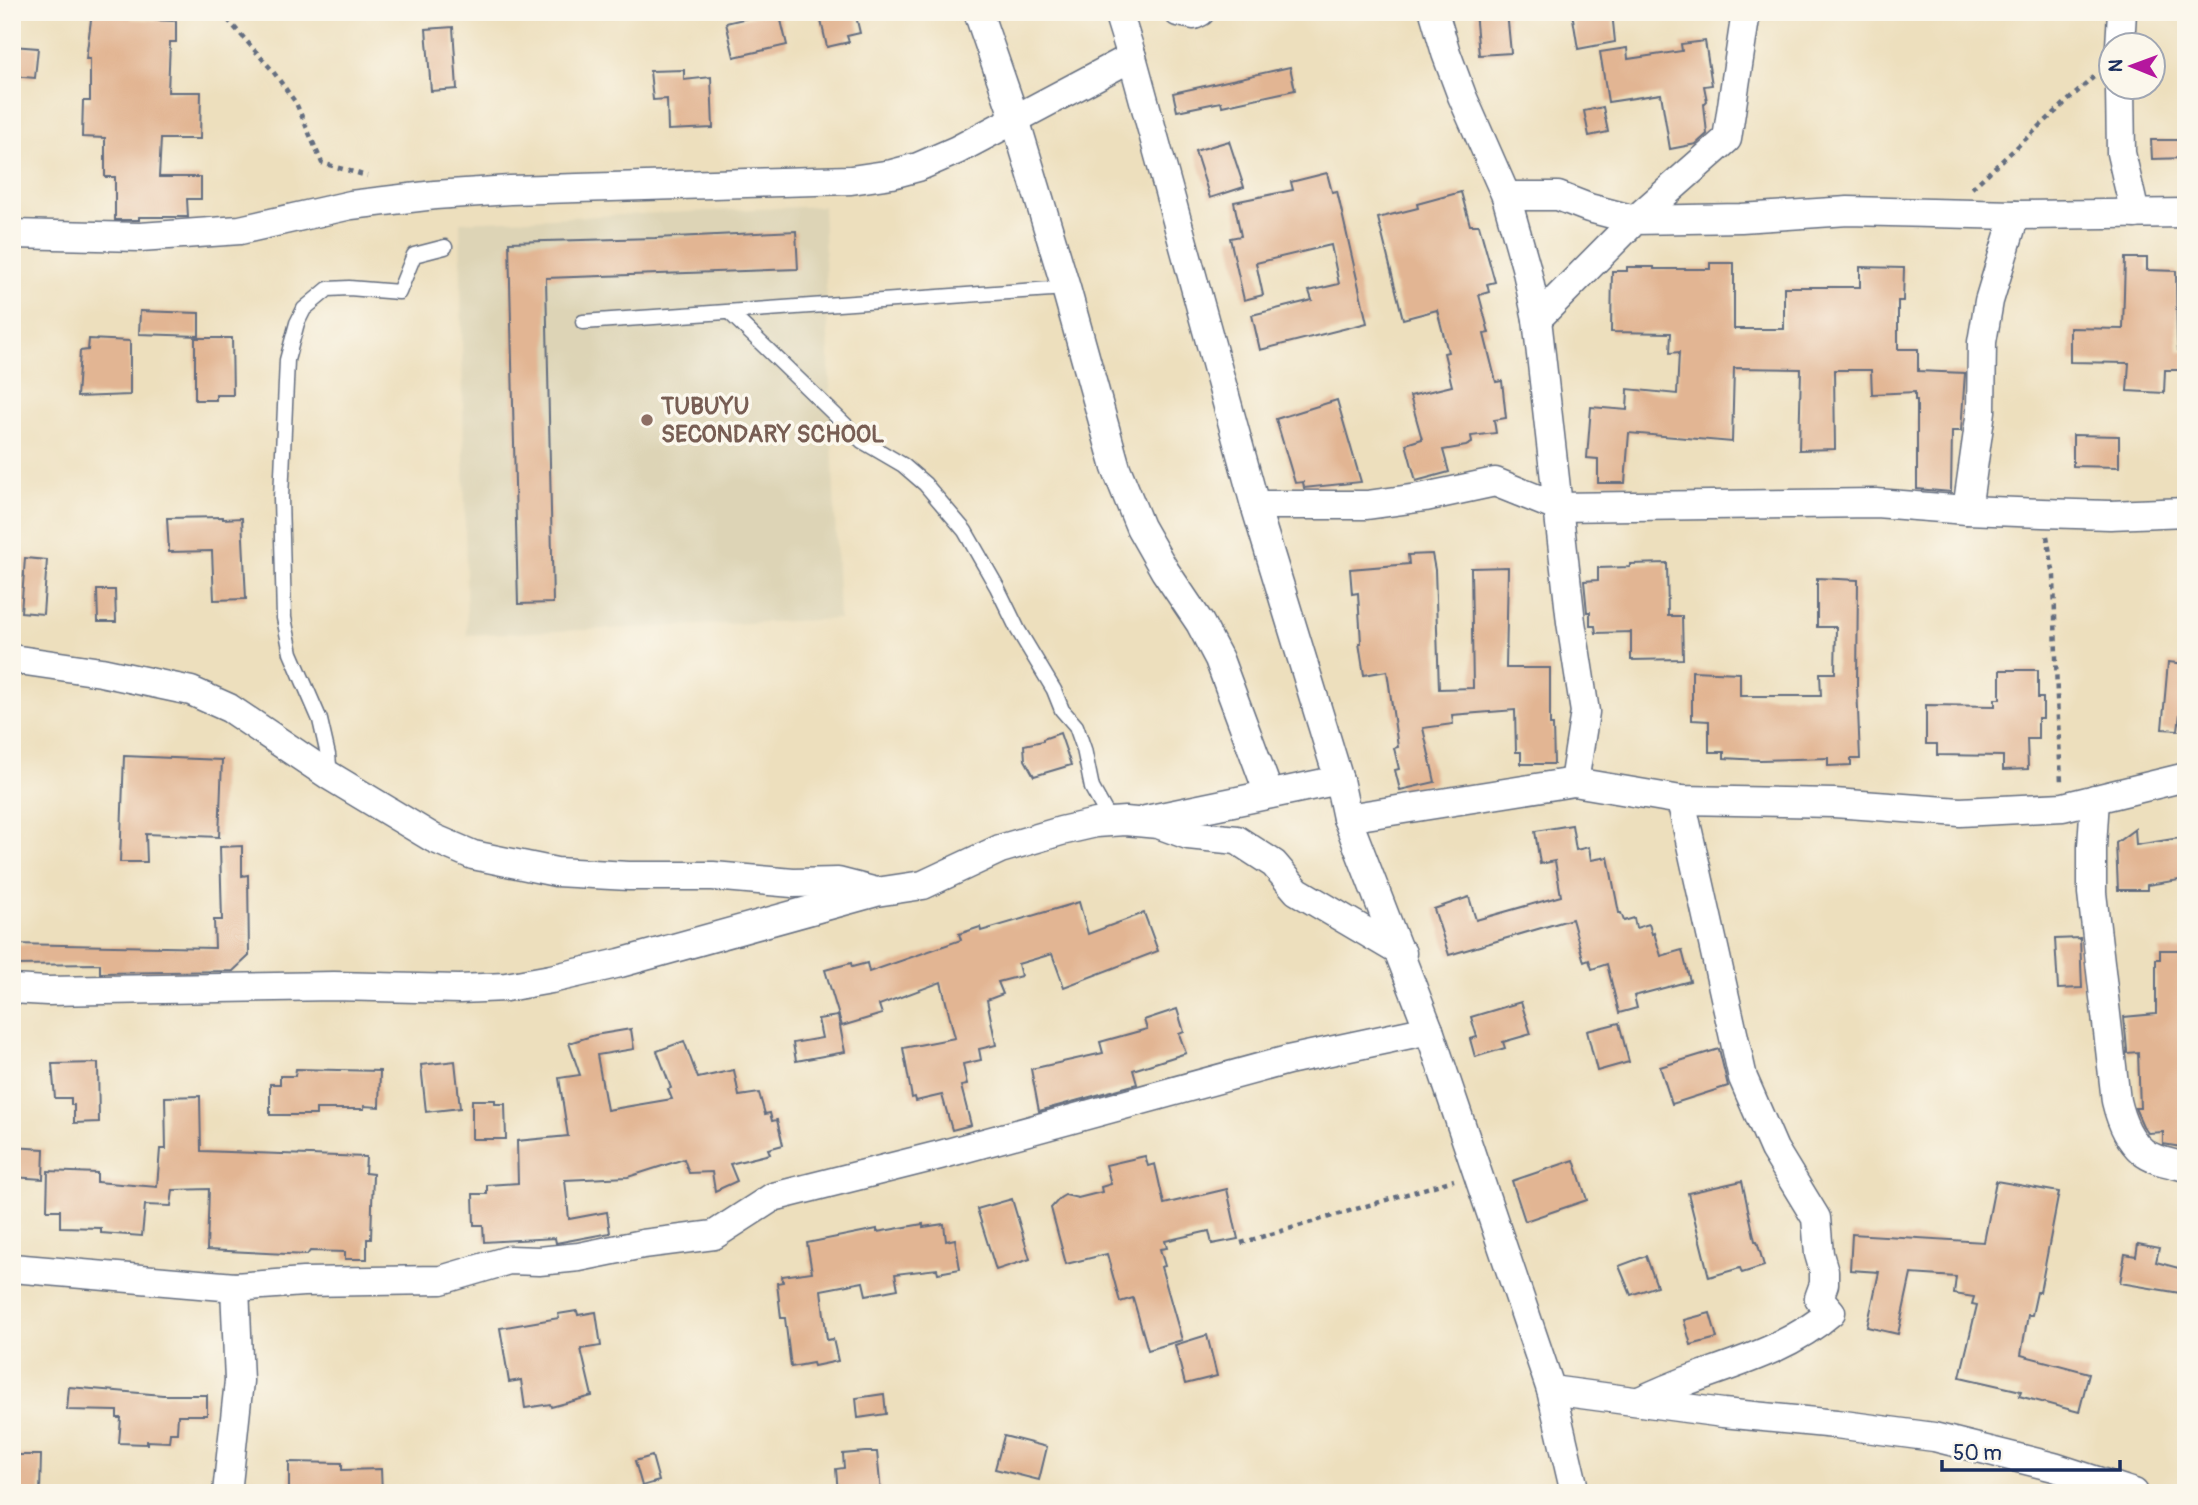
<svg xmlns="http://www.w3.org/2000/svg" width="2198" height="1505" viewBox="0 0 2198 1505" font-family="Pangolin,sans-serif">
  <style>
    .built { fill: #ddd4b6 }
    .building { fill: #e2b593 }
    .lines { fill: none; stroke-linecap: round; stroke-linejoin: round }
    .lane-casing { stroke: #646d7f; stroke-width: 17 }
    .street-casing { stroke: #646d7f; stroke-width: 31 }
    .path { stroke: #646d7f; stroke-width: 4.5; stroke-dasharray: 5 5; stroke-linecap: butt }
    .lane { stroke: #fff; stroke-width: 14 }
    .street { stroke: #fff; stroke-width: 28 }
    .education-dot { fill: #8d6e63; stroke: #fbf7ec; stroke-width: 2.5 }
    .labels { text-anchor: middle; stroke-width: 7; stroke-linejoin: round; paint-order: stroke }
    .education-label { font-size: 24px; font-weight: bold; fill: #785e54; stroke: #fbf7ec; text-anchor: start }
  </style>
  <rect width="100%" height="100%" fill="#fbf7ec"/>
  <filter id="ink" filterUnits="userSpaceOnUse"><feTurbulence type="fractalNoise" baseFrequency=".0143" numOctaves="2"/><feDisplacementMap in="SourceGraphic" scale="14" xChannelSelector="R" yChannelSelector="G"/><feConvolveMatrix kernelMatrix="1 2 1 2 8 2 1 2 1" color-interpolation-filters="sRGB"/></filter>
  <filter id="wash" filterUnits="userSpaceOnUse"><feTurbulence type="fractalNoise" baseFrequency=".00686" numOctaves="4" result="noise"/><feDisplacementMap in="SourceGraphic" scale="28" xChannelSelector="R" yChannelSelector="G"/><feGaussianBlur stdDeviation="1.57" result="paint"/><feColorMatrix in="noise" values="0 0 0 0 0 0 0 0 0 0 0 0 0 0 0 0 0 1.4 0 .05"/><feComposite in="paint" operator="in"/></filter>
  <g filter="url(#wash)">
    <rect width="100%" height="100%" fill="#eddfbd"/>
    <polygon class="built" points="823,206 839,619 467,635 460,222"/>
    <g id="blocks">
      <g class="building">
        <polygon points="92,12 132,12 131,19 176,21 176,42 170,42 168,92 201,92 200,139 161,139 159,177 201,177 201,199 187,199 188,217 139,217 139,220 115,220 115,177 105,177 105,138 82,137 83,101 90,101 90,59 86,59"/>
        <polygon points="773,12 779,12 787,45 734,57 726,23"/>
        <polygon points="819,12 855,12 860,33 847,36 849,42 827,47"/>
        <polygon points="1475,12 1507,12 1511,53 1479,55"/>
        <polygon points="1572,12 1612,12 1615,42 1578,49"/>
        <polygon points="453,27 457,89 431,91 426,29"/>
        <polygon points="1705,41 1712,85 1704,86 1707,101 1704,104 1707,134 1696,144 1670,149 1661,94 1608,102 1600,52 1627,48 1628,59 1682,51 1681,44"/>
        <polygon points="12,46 38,48 35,78 12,76"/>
        <polygon points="1290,67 1295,90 1222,106 1221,102 1177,111 1173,93"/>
        <polygon points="684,70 684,80 711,77 713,128 668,130 667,99 653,100 650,71"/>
        <polygon points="1603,107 1608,132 1589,136 1584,111"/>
        <polygon points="2151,140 2186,140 2186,158 2152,159"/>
        <polygon points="1229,141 1244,187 1210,198 1195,151"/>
        <polygon points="1327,173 1332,192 1337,191 1367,323 1260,350 1252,315 1312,300 1309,291 1339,284 1331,245 1256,263 1263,295 1244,300 1230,238 1241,236 1234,202 1293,190 1291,182"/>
        <polygon points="1461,192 1470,225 1479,225 1495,282 1487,284 1489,292 1479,295 1489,333 1484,334 1496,382 1502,381 1506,418 1494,420 1496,433 1471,436 1472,443 1466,446 1443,450 1449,472 1416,481 1406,444 1422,439 1410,396 1452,386 1444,353 1448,352 1437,310 1403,319 1378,218 1418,208 1417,204"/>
        <polygon points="796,231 798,269 546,278 553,603 518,604 509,242 655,238"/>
        <polygon points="2125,258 2147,258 2147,270 2176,271 2177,338 2178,351 2185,351 2184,370 2165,370 2164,393 2127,391 2129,363 2070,362 2070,328 2123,329"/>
        <polygon points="1710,263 1734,263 1734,329 1784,329 1784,287 1860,287 1860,267 1904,268 1903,301 1898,301 1898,349 1918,349 1918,371 1965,373 1961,431 1952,431 1951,492 1917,489 1917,400 1915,400 1915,392 1872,394 1871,370 1834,370 1835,449 1799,450 1801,369 1734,368 1732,442 1629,433 1625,483 1598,483 1598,459 1587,458 1591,407 1627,410 1628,389 1677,394 1679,352 1670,353 1671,333 1611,332 1612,271 1627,271 1627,267 1654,267 1654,269 1710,269"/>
        <polygon points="140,311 199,313 199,336 139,334"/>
        <polygon points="195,338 232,338 233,395 216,395 216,400 195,400"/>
        <polygon points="89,339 130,341 130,395 77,397 80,351 88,350"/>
        <polygon points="1337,400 1361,482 1304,488 1303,482 1295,483 1276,419"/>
        <polygon points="2073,435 2119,436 2119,467 2073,466"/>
        <polygon points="223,517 223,519 242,518 246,599 214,600 212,551 169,552 167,518"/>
        <polygon points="1432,554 1435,570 1439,689 1473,688 1471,568 1508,567 1506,668 1550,668 1550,725 1553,725 1554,764 1521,764 1521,752 1516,752 1515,710 1452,715 1453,724 1423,728 1435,782 1400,790 1395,770 1399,769 1394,748 1398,747 1387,671 1364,675 1359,643 1361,643 1358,593 1352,594 1350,569 1409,564 1408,555"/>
        <polygon points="25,558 47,560 43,614 21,612"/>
        <polygon points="1667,563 1668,616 1682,616 1683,659 1631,660 1631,632 1596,633 1595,626 1590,626 1590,612 1587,612 1584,581 1598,580 1598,568 1630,567 1630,564"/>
        <polygon points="1817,578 1858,580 1857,685 1860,759 1851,759 1851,765 1828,766 1828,758 1760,760 1724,758 1724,752 1709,752 1709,721 1692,720 1692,671 1740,673 1740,696 1821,696 1820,673 1835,673 1836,627 1817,627"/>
        <polygon points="97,590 115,590 116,622 98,622"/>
        <polygon points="2168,662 2186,664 2178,730 2162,729"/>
        <polygon points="2000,670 2038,670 2038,698 2043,698 2043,718 2038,718 2038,739 2027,739 2028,769 2003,770 2003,756 1937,755 1937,744 1926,744 1926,705 1995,706 1995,699 2000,699"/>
        <polygon points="1060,733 1071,765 1034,776 1025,760 1024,745 1043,741 1043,739"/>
        <polygon points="124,756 222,760 219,837 146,834 147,862 120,862"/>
        <polygon points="1572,825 1576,850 1589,847 1591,860 1608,857 1619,913 1621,913 1624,921 1634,918 1636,928 1649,924 1652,934 1654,933 1661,956 1682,950 1690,981 1634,996 1637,1008 1619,1013 1607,964 1592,969 1589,960 1584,962 1572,919 1449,955 1434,909 1469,897 1476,920 1561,896 1555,861 1540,864 1535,831"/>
        <polygon points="2135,829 2136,845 2186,837 2186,879 2147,885 2147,890 2118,890 2116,843"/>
        <polygon points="242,846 242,876 248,875 249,956 233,971 100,973 100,964 12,965 12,944 215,948 214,920 222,920 220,847"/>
        <polygon points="1079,902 1088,934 1144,913 1158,951 1064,987 1052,954 1018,964 1021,976 998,982 1003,994 987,1000 996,1045 979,1049 981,1060 963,1064 967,1085 961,1086 971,1125 952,1130 942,1095 916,1101 915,1097 912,1098 903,1048 955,1038 941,982 879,1005 882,1014 842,1026 825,970 851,963 852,967 867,963 869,972 961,940 959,934 980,927 981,931"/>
        <polygon points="2080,938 2082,988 2058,989 2055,939"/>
        <polygon points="2160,950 2186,950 2186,1145 2181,1145 2181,1147 2163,1144 2163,1132 2148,1133 2143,1126 2135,1108 2140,1108 2138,1052 2127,1053 2127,1050 2124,1017 2156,1014 2156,959 2160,959"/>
        <polygon points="1521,1002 1531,1034 1503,1042 1505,1048 1475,1057 1470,1039 1477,1037 1471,1017"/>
        <polygon points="1177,1009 1184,1032 1179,1034 1186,1053 1133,1070 1137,1084 1039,1111 1031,1069 1103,1053 1100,1042 1147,1029 1144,1020"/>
        <polygon points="838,1016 845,1052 796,1061 793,1043 822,1038 818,1019"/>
        <polygon points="1619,1023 1629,1062 1597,1071 1587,1031"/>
        <polygon points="631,1029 634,1049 597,1055 607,1110 672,1099 668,1089 671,1088 657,1051 684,1041 698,1078 734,1070 739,1096 759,1093 765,1114 770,1113 772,1121 777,1120 783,1145 768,1149 770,1154 730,1164 737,1181 715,1191 712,1172 689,1173 684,1159 628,1177 565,1180 569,1219 607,1212 610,1233 556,1243 555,1238 484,1242 483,1225 474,1225 473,1194 487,1194 487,1185 518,1183 517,1141 568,1136 559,1078 580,1075 569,1043 595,1035"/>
        <polygon points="1719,1049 1728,1086 1672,1104 1660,1067"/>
        <polygon points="455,1061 460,1108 426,1112 421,1065"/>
        <polygon points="98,1063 99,1122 74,1123 74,1105 71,1105 71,1098 55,1098 52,1064"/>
        <polygon points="296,1069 380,1071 379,1107 364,1106 364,1109 316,1109 316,1115 270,1115 270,1084 280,1084 280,1076 295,1076"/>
        <polygon points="200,1096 201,1151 366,1157 365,1173 373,1174 371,1239 367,1239 367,1259 345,1259 345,1252 310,1251 307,1255 207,1250 209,1189 173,1190 171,1206 145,1205 142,1236 101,1233 101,1228 60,1227 60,1210 47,1210 48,1171 97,1173 97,1182 157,1187 160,1149 166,1149 165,1097"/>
        <polygon points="472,1100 495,1100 495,1104 505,1104 506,1139 472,1139"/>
        <polygon points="12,1147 44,1149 43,1179 12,1177"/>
        <polygon points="1145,1156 1148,1166 1155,1164 1164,1204 1227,1189 1238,1239 1212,1244 1209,1231 1165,1241 1167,1248 1160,1249 1165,1266 1161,1267 1182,1340 1148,1350 1133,1298 1120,1302 1107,1254 1066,1264 1051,1208 1060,1198 1065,1195 1078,1198 1102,1192 1101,1187 1111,1184 1106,1165"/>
        <polygon points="1574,1160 1587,1200 1525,1221 1512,1181"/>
        <polygon points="1742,1181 1755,1241 1757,1241 1764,1266 1742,1273 1740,1268 1709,1277 1688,1193"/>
        <polygon points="1996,1181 2059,1192 2040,1292 2037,1292 2032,1315 2028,1315 2021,1355 2089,1373 2079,1412 2019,1396 2021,1391 1960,1377 1977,1305 1972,1304 1974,1297 1954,1294 1956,1277 1911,1274 1898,1334 1867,1327 1879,1272 1850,1270 1852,1234 1984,1242"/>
        <polygon points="1012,1199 1030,1259 996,1270 977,1209"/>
        <polygon points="923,1224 923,1227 944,1224 946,1241 955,1239 960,1269 938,1273 937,1269 895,1274 898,1289 866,1295 863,1282 821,1290 827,1340 833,1339 838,1361 814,1366 813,1363 791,1367 785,1318 781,1318 777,1283 783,1282 782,1276 812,1272 807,1243 877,1229 877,1232"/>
        <polygon points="2138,1244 2159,1248 2156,1262 2186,1270 2186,1294 2120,1283 2125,1254 2136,1256"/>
        <polygon points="1646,1256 1657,1286 1631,1295 1619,1266"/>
        <polygon points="577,1311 578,1315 596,1312 601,1346 581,1349 592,1396 551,1407 550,1404 525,1408 521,1380 509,1382 500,1328 559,1318 558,1314"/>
        <polygon points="1710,1313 1717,1338 1691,1345 1684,1320"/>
        <polygon points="1207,1335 1217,1376 1185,1384 1175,1345"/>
        <polygon points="69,1387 163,1395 207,1395 207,1415 178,1415 177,1433 170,1433 169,1442 147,1441 147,1444 119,1443 121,1418 117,1418 117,1411 67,1410"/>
        <polygon points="884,1394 886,1414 858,1418 856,1398"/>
        <polygon points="1004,1436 1047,1447 1039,1480 995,1469"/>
        <polygon points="865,1452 877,1452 881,1493 838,1493 836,1469 844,1468 843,1454"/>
        <polygon points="12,1455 41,1455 40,1493 12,1490"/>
        <polygon points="652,1456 659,1481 642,1486 635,1461"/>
        <polygon points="289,1462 342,1463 342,1470 381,1469 382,1493 289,1493"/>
      </g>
    </g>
  </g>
  <g filter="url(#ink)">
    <use href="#blocks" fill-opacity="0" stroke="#646d7f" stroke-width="2"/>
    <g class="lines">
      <defs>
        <g id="lane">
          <polyline points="729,312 862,441 903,465 925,484 965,531 997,587 1018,630 1054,690 1062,710 1076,726 1084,749 1092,788 1111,822"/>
          <polyline points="583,322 1066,288"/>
          <polyline points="330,775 328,755 320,720 291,653 284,618 281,498 287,360 297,323 304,309 328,289 349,288 399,292 414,255 445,247"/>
        </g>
        <g id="street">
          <polyline points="978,12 1015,119 1066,288 1116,468 1140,527 1165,571 1200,623 1219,659 1269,794"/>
          <polyline points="1118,12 1132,57 1255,505 1339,780 1347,818 1429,1030 1551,1390 1575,1493"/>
          <polyline points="1178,12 1194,15 1200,12"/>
          <polyline points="1434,12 1446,53 1462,96 1506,196 1526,267 1537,319 1571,622 1585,712 1574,782"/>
          <polyline points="2120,46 2122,12"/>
          <polyline points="2120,88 2121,153 2135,214"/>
          <polyline points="1506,196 1558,196 1589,208 1635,220 1727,139 1746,12"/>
          <polyline points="12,234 140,237 240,230 351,205 435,195 510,190 851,180 892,174 918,167 957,150 1132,57"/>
          <polyline points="1537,319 1635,220 1741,218 1848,211 2015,215 2186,213"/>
          <polyline points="1255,505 1367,505 1425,497 1495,482 1557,507 1876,503 1967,510 2042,513 2110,515 2186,512"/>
          <polyline points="1967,510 1981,411 1982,342 1989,301 2015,215"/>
          <polyline points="12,659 101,672 191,691 229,708 330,776 433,838 473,855 556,872 629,876 713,876 793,883 838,882 873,891"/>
          <path d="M 2095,799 L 2092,846 L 2092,893 L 2116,1101 C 2120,1118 2128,1139 2142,1151 C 2153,1161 2172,1163 2186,1167"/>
          <polyline points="1347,818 1574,782 1681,800 1834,803 1960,812 2063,807 2186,777"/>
          <polyline points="1146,820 1339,780"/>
          <polyline points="12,989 47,991 334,986 459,989 506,987 551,979 620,963 876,892 923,885 1000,849 1061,831 1096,823 1125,821 1158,824 1188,835 1237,840 1274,864 1297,891 1402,953"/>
          <polyline points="12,1268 235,1287 303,1282 441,1280 509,1260 539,1261 579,1257 643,1244 714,1235 773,1197 940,1155 1288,1060 1429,1030"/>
          <polyline points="1551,1390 1723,1413 1836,1424 1934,1437 2054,1467 2134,1493"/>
          <path d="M 1639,1401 C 1655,1394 1672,1386 1689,1380 C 1739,1362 1790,1348 1831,1312 L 1819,1298 L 1824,1284 L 1824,1271 L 1819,1254 L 1816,1218 L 1774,1149 L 1743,1078 L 1681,800"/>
          <polyline points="227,1493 239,1381 235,1287"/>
        </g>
      </defs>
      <use href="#lane" class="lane-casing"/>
      <use href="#street" class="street-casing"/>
      <g class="path">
        <polyline points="221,12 272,70 296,103 322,163 367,176"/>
        <polyline points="1972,188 2097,74"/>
        <polyline points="2047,536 2054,576 2057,698 2061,782"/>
        <polyline points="1241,1243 1454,1180"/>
      </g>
      <use href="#lane" class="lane"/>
      <use href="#street" class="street"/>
    </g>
  </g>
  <circle class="education-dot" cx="647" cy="420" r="7"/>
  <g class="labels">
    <g class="education-label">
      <text x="661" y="414">TUBUYU<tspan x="661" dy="28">SECONDARY SCHOOL</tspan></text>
    </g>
  </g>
  <rect width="2198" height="1505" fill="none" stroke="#fbf7ec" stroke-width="42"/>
  <g transform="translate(2132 66) rotate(271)"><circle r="33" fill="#fbf7ec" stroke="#a1a7b3" stroke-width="2"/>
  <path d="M0-5L12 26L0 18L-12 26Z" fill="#b5179e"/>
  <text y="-10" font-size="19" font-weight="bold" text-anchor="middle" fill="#1b2f5e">N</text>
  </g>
  <path d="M1942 1460v10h178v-10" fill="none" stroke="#1b2f5e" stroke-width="3.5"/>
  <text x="1953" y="1460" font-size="21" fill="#1b2f5e" stroke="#fbf7ec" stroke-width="5" paint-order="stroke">50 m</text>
</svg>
